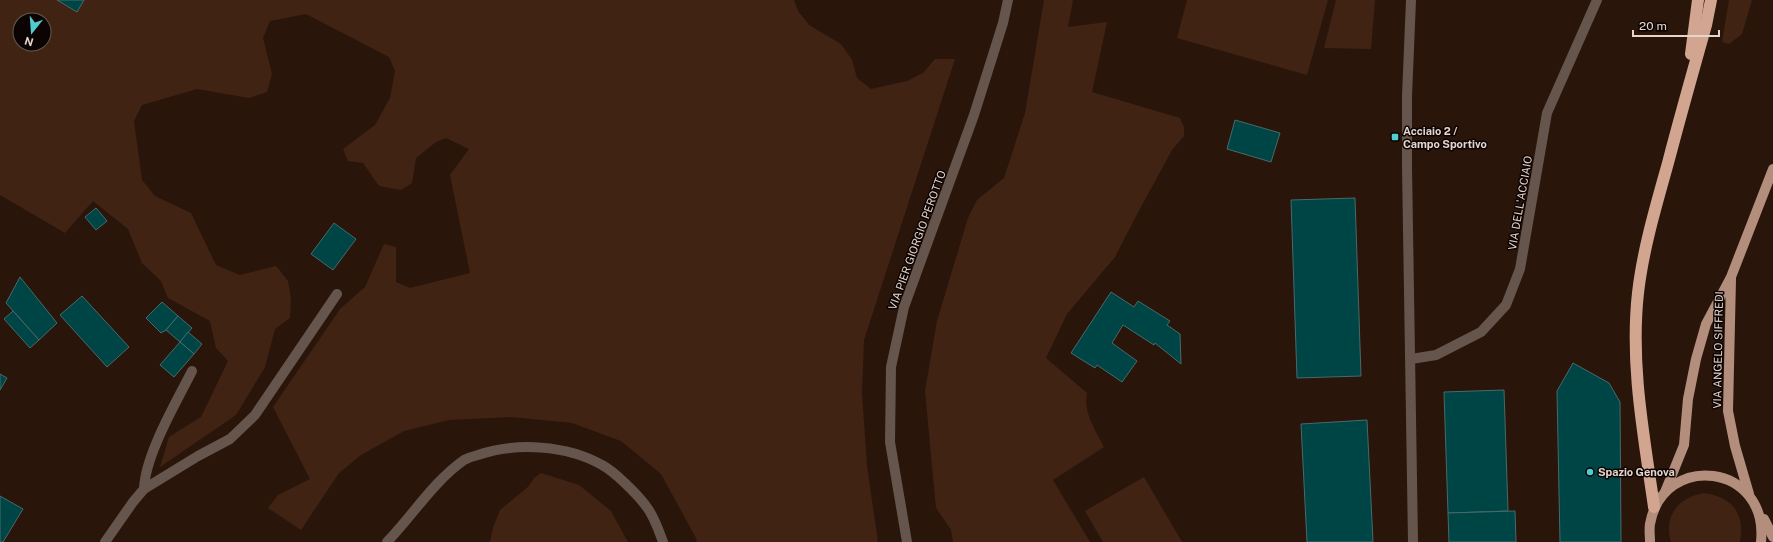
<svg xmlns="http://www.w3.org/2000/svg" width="1773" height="542" viewBox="0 0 1773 542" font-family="'Public Sans',sans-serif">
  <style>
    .green { fill: #412313; fill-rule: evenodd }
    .building { fill: #004546; stroke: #486a6a }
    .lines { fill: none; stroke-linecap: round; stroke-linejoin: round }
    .minor { stroke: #66554c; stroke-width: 10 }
    .major { stroke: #b38e7c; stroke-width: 10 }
    .highway { stroke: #d1a590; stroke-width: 12 }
    .poi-dot { fill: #52cdcf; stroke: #0c0402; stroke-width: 1.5 }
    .labels { text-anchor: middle; stroke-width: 3; stroke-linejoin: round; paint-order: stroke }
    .poi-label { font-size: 11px; font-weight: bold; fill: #e5d5ce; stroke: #0c0402; text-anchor: start }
    .street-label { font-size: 11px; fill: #e5d5ce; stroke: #0c0402 }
  </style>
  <rect width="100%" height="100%" fill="#2a150b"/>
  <g class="green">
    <path d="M 0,0 L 794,0 L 798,11 L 809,25 L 841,44 L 852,60 L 857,78 L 871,89 L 907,81 L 923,73 L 935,59 L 955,59 L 864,340 L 862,393 L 867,466 L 878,542 L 697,542 L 696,538 L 661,474 L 621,441 L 572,423 L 512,417 L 449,420 L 404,431 L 361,455 L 339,473 L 301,530 L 268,508 L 278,495 L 310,479 L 273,407 L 340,309 L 365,287 L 384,244 L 396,247 L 396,282 L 410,288 L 470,273 L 450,175 L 469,149 L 446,138 L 436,142 L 416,158 L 412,183 L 401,190 L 379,186 L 363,163 L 348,161 L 343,149 L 375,125 L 390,98 L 395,71 L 389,57 L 306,14 L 270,21 L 263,38 L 272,74 L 267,92 L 249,98 L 197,89 L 142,105 L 134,121 L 142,180 L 155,196 L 191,213 L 216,265 L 240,275 L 276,266 L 288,281 L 291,299 L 290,318 L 275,329 L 265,367 L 236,415 L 160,467 L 169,437 L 201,417 L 228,361 L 216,348 L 210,321 L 168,298 L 161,281 L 142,263 L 128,229 L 93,201 L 65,233 L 0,195 ZM 20,20 L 44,20 L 44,44 L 20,44 Z"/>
    <path d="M 1044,0 L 1073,0 L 1068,27 L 1107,22 L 1092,92 L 1180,118 L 1184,127 L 1184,136 L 1172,150 L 1135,218 L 1115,257 L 1067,314 L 1046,358 L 1087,393 C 1083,413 1095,429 1104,447 L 1053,480 L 1090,542 L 953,542 L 951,530 L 936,508 L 925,391 L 937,321 L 968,218 L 977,200 L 1004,178 L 1025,113 Z"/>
    <polygon points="1187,0 1328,0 1307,75 1177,38"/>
    <polygon points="1336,0 1375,0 1371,49 1324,48"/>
    <polygon points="1729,0 1752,0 1742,34 1729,44 1722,42"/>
    <polygon points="541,473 579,485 611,511 628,542 490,542 493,528 500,510 529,486 534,478"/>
    <polygon points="1144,477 1182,542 1103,542 1085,511"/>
    <path d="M 1704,493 C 1733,497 1745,514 1740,542 L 1671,542 C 1663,516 1679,497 1704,493 Z"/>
  </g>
  <g class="building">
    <polygon points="57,0 84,0 77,12"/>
    <polygon points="1235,120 1280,133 1271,162 1227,149"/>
    <polygon points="1355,198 1361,376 1297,378 1291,200"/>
    <polygon points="96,208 107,221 96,230 85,217"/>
    <polygon points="334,223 356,239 333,270 311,254"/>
    <polygon points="20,277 57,323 39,340 6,303"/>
    <polygon points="1111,292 1134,307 1138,301 1170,321 1167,325 1180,334 1181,364 1155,343 1154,345 1123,325 1112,343 1137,361 1122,382 1097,365 1095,368 1071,353"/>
    <polygon points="82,296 129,347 107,367 60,315"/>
    <polygon points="162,302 178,316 166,330 161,333 146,318"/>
    <polygon points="13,311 39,340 30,348 4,319"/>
    <polygon points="178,316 192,328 180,342 166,330"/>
    <polygon points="188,332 202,344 194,354 180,342"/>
    <polygon points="180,342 194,354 174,377 160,365"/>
    <polygon points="1573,363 1609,383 1620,402 1621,542 1560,542 1557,391"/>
    <polygon points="0,374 7,378 0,390"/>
    <polygon points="1504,390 1508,511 1448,513 1444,392"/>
    <polygon points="1367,420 1373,542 1307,542 1301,424"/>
    <polygon points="0,496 23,509 3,542 0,542"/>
    <polygon points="1515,511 1516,542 1449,542 1448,513"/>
  </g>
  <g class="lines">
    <g class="minor">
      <polyline points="1411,0 1407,96 1407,167 1413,542"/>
      <polyline points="1411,359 1436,355 1481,332 1506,305 1520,269 1547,113 1597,0"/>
      <path d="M 144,489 C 145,455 176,403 192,371"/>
      <polyline points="105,542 133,502 144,489 198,456 230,439 255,415 337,294"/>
      <path d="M 387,542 C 413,515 433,482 464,460 C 468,458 474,456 478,455 C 516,442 567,445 602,465 C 614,471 638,495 646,506 C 654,516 659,531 663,542"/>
      <polyline points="907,542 890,442 891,367 904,307 974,115 1003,23 1008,0"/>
    </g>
    <g class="major">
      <polyline points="1731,279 1728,411 1735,446 1749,494"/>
      <polyline points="1665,492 1684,445 1688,399 1696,359 1706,324 1731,277 1773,169"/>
      <polyline points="1764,519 1773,537"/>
      <path d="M 1650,542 C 1650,536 1649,529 1650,524 C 1663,451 1769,463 1761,542"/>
    </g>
    <g class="highway">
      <polyline points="1691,54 1698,0"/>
      <path d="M 1654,507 C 1644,436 1630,365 1638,293 C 1643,249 1656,206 1668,163 C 1680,117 1693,71 1706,25 L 1711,0"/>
    </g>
  </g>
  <g class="poi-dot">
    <rect x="1391" y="133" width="8" height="8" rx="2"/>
    <circle cx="1590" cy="472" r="4"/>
  </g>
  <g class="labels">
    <g class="poi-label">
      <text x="1403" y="135">Acciaio 2 /<tspan x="1403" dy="13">Campo Sportivo</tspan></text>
      <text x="1598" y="476">Spazio Genova</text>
    </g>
    <g class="street-label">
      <text transform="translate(1520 203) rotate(-80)" y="4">VIA DELL'ACCIAIO</text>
      <text transform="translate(917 240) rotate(-70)" y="4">VIA PIER GIORGIO PEROTTO</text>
      <text transform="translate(1718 350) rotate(-89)" y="4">VIA ANGELO SIFFREDI</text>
    </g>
  </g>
  <g transform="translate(32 32) rotate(197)"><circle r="19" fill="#0c0402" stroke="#635854"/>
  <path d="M0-3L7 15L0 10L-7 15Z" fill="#52cdcf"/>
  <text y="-6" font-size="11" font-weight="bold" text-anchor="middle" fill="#e5d5ce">N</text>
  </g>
  <path d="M1633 30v6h86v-6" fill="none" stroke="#e5d5ce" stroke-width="2"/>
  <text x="1639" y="30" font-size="12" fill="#e5d5ce" stroke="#0c0402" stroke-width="3" paint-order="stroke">20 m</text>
</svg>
